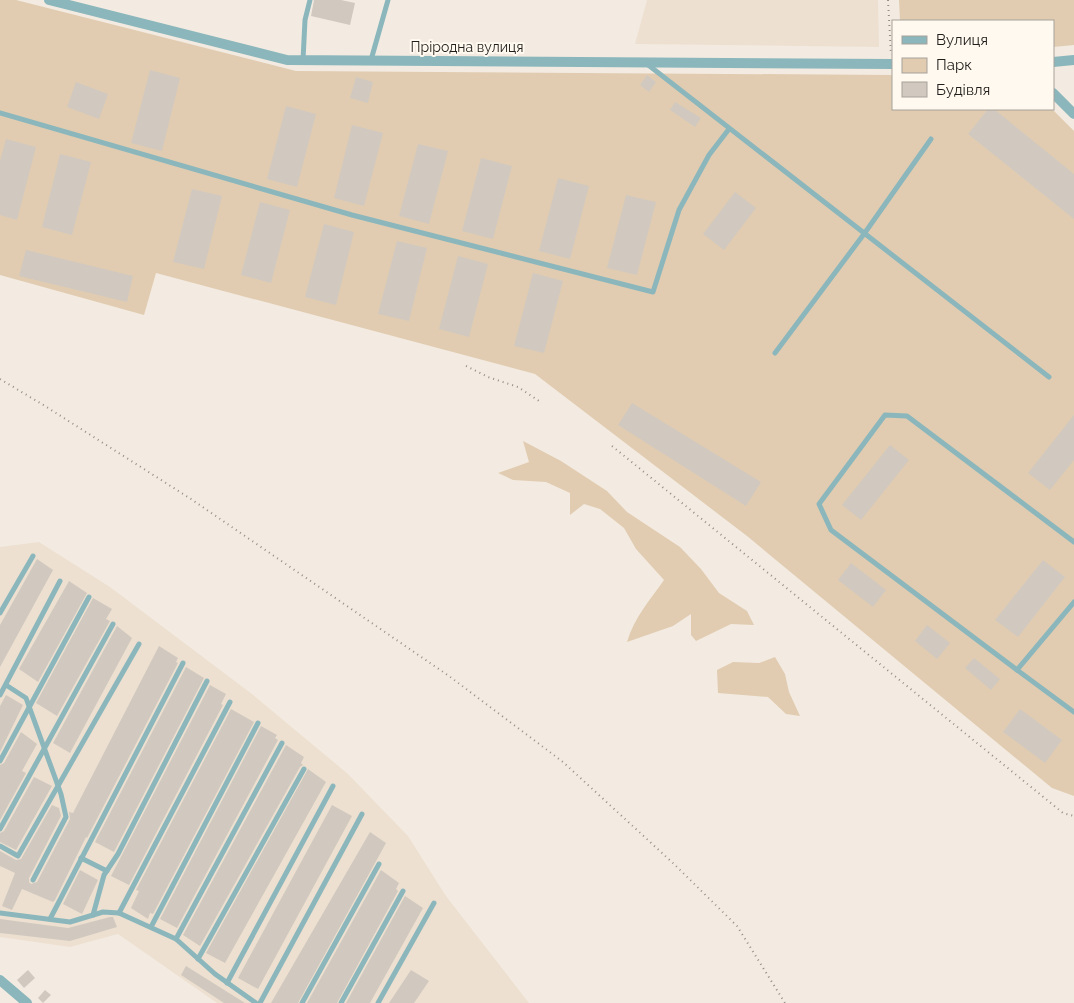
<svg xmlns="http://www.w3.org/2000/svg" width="1074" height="1003" viewBox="0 0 1074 1003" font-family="Raleway,sans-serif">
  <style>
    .built { fill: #ede0d0 }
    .green { fill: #e1ccb1 }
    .building { fill: #d1c9bf }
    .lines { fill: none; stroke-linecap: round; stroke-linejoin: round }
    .path { stroke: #948f88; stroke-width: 2; stroke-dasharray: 1 4; stroke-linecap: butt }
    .service { stroke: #8bb7bc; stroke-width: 5 }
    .minor { stroke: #8bb7bc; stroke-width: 10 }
    .labels { text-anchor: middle; stroke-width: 4; stroke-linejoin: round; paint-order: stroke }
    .street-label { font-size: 14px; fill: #201e1a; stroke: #fff9f0 }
  </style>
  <rect width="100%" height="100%" fill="#f3ebe1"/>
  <g class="built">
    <polygon points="647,0 878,0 879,47 635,44"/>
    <polygon points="39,542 110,587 252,694 348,774 408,836 446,896 529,1003 217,1003 118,934 70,947 0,937 0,547"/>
  </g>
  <g class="green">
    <polygon points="0,0 16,0 296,71 893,75 893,109 1052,109 1074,131 1074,796 1052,788 747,536 535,374 156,273 144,315 0,275"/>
    <polygon points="899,0 1074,0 1074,45 1053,47 1053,21 900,21"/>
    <path d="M 523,441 L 561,461 L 607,491 L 627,512 L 680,547 L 701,569 L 719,593 L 747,611 L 754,625 L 731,624 L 696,641 L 691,635 L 691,614 L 673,626 L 627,642 C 634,618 650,600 664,580 L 636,549 L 624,528 L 600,509 L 584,504 L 570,515 L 570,493 L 546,482 L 513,480 L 498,473 L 529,462 Z"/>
    <polygon points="775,657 785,674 789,692 800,716 786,714 768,697 718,693 717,670 733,662 759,663"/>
  </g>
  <g class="building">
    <polygon points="314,0 341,0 355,3 350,25 311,16"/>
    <polygon points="150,70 180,78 162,151 131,143"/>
    <polygon points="647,75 656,82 649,92 640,85"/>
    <polygon points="356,77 373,82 368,103 350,98"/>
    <polygon points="76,82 108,94 99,119 67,107"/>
    <polygon points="675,102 701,118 695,127 670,110"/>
    <polygon points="286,106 316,114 297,187 267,179"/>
    <polygon points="988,109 994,109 1074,174 1074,219 968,134"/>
    <polygon points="352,125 383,133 364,206 334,198"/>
    <polygon points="6,139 36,147 17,220 0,215 0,161"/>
    <polygon points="418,144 448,151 429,224 399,216"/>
    <polygon points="60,154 91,162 72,235 42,227"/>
    <polygon points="481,158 512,166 493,239 462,231"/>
    <polygon points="558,178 589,186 570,259 539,251"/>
    <polygon points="192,189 222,196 204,269 173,262"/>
    <polygon points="735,192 756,208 724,250 703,234"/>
    <polygon points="626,195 656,202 637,275 607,268"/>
    <polygon points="260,202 290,210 271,283 241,275"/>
    <polygon points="324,224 354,232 336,305 305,297"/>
    <polygon points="397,241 427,248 409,321 378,314"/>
    <polygon points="26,250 133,276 127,302 19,276"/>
    <polygon points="458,256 488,264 469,337 439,329"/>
    <polygon points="533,273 563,281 544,353 514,346"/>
    <polygon points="632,403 761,482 746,506 618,425"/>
    <polygon points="1074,415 1074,460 1050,490 1028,473"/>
    <polygon points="890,445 909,460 861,520 842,505"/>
    <polygon points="37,559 53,570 0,667 0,625"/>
    <polygon points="1043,560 1065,577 1018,637 995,620"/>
    <polygon points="851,563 886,590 873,607 838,580"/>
    <polygon points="69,581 87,593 38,682 19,669"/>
    <polygon points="93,598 112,609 106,619 110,621 57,716 36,703"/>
    <polygon points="927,625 950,643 937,659 915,641"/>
    <polygon points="117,626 132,638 70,753 53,743"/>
    <polygon points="159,646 178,658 176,662 178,663 87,838 86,837 55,900 53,902 22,889 12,910 2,906 15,873 0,866 0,851 16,860 21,859 52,805 59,808 61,816 29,878 29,882 31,884 37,882 70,819 69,812 73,813"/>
    <polygon points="974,658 1000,679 991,690 965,668"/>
    <polygon points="186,667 204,678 114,852 95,842"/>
    <polygon points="210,685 226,694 221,704 223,705 129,885 111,876"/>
    <polygon points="6,695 23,705 0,752 0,706"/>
    <polygon points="231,709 254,722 153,914 150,913 148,919 131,908 139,891 136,890"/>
    <polygon points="1020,709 1062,740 1045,763 1003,732"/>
    <polygon points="261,726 277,735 275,738 278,740 177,928 160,919"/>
    <polygon points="21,732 37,744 22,771 26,773 0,820 0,765 4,763"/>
    <polygon points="286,745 304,757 301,763 303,765 300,767 200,946 183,935"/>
    <polygon points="308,769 326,782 225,963 206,953"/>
    <polygon points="34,777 52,786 16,850 0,842 0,833 4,831"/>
    <polygon points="332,805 352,816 258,989 238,978"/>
    <polygon points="370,832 386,843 298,1003 271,1003"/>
    <polygon points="80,870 98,880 82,914 63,904"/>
    <polygon points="381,870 399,883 396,889 398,891 337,1003 307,1003"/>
    <polygon points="405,896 423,908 370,1003 346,1003"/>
    <polygon points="110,917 113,917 117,927 70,941 0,933 0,919 68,928"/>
    <polygon points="186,966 245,1003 224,1003 181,975"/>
    <polygon points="28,970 35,978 24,988 17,980"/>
    <polygon points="411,970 429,981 414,1003 389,1003"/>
    <polygon points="45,990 51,995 43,1003 38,998"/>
  </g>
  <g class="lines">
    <g class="path">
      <polyline points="888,0 891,55"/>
      <polyline points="466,366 488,377 518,387 542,403"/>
      <polyline points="0,379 45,406 191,499 449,676 563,762 674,864 737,926 785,1003"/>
      <polyline points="612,446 1063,813 1074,816"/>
    </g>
    <g class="service">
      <polyline points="303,60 305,20 310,0"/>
      <polyline points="371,60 388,0"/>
      <polyline points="647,64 1049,377"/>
      <polyline points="0,113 352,215 653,292 679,210 709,155 729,129"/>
      <polyline points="775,353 864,234 931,139"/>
      <polyline points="1074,602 1017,670 1074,712"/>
      <polyline points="0,613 33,556"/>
      <polyline points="1017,670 831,530 819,504 885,415 907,416 1074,542"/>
      <polyline points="6,685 26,698 61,794 66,817 33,880"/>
      <polyline points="0,695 60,581"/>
      <polyline points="0,761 89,597"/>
      <polyline points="0,829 113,624"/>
      <polyline points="0,846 18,856 139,644"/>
      <polyline points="81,858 107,871"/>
      <polyline points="0,913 70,922 103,912 119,913 176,939 215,974 256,1003"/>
      <polyline points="119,913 230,702"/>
      <polyline points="93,915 104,875 118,854 207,681"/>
      <polyline points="50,919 183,663"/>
      <polyline points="151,927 258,723"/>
      <polyline points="176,939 282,743"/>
      <polyline points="198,959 304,769"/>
      <polyline points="227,983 333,786"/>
      <polyline points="260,1003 362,814"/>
      <polyline points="302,1003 379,864"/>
      <polyline points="341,1003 403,891"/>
      <polyline points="378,1003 434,903"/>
    </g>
    <g class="minor">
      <polyline points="49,0 287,60 893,64"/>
      <polyline points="1053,62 1074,60"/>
      <polyline points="1053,93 1074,114"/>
      <polyline points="0,980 27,1003"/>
    </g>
  </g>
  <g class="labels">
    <g class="street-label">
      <text x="467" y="52">Пріродна вулиця</text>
    </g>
  </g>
  <rect x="892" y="20" width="162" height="90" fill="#fff9f0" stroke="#a6a19a"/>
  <rect x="902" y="36" width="25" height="8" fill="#8bb7bc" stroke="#a6a19a"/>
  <text x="936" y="45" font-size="15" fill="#201e1a">Вулиця</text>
  <rect x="902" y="58" width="25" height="15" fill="#e1ccb1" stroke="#a6a19a"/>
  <text x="936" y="70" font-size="15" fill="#201e1a">Парк</text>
  <rect x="902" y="82" width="25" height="15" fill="#d1c9bf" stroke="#a6a19a"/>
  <text x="936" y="95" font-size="15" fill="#201e1a">Будівля</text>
</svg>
